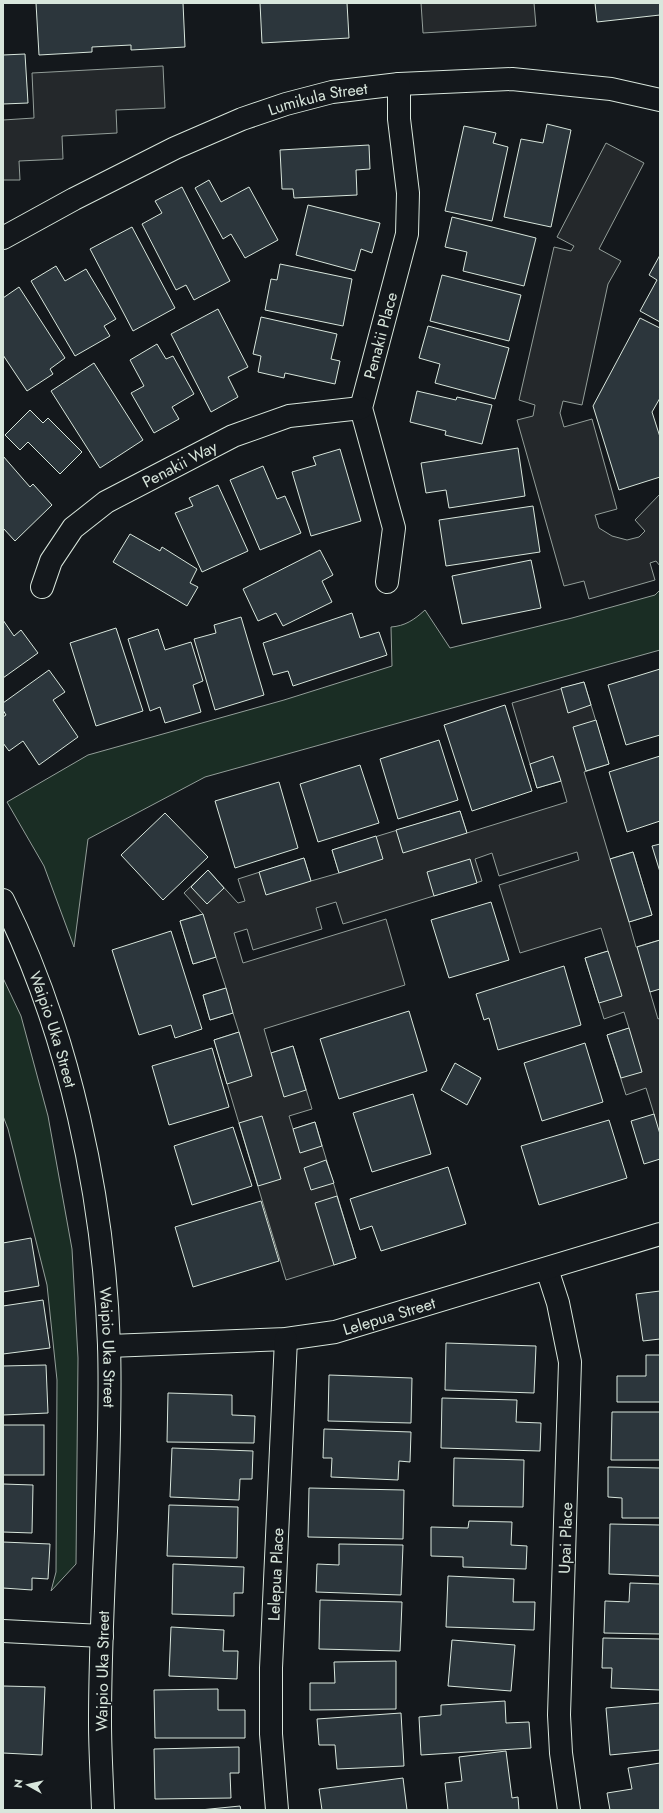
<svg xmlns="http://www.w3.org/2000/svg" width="663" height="1813" viewBox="0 0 663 1813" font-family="Jost,sans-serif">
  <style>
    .green { fill: #1a2d24; stroke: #939e99 }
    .parking { fill: #24282b; stroke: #939e99 }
    .building { fill: #2c363c; stroke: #d8e6dc }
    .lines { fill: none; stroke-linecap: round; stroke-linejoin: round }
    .minor-casing { stroke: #d8e6dc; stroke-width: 24 }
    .minor { stroke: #14181c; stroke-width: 22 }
    .labels { text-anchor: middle; stroke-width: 3; stroke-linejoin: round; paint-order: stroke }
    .street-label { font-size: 16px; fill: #d8e6dc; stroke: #14181c }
  </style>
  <rect width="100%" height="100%" fill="#14181c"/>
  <g class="green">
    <path d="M 660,590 L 660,650 L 205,777 L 88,839 L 74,947 L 44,866 L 7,802 L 88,755 L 284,700 L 392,666 L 391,627 C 405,626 414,620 425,610 L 450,648 L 572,618 L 655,595 Z"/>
    <polygon points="3,978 21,1016 48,1116 72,1249 78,1358 76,1564 51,1591 56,1572 57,1380 47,1285 8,1129 3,1116"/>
  </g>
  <g class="parking">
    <polygon points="421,3 534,3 536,26 423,33"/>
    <polygon points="163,66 165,108 116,110 117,133 62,136 63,159 19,161 20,180 3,180 3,120 34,118 32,73"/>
    <polygon points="606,143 644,163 599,249 621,261 608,284 582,405 563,401 560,413 564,427 592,419 617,509 595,515 599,528 612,536 627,540 639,537 645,531 635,520 660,494 660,566 656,561 650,563 655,580 589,599 584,581 564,586 517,420 533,416 535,405 519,400 554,247 571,251 574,246 557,237"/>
    <polygon points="584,682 609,764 584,772 610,859 633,852 652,915 629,922 636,947 660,940 650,992 658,1019 660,1018 660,1159 654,1114 646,1088 626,1095 607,1035 629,1028 624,1012 604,1019 585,958 608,951 601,928 520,953 499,885 579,860 577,852 499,876 492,853 475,859 482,881 343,924 336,902 316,908 322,929 253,950 247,929 234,933 243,963 386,919 405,985 264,1029 271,1053 293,1046 312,1109 289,1116 293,1129 315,1122 356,1258 286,1280 214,1040 239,1032 233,1013 210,1020 203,995 226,988 216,957 193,964 180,921 203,914 184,893 208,870 238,903 245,901 238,879 304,858 311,881 339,873 332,850 460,811 467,833 567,802 561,781 537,788 512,703"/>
  </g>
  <g class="building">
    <polygon points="36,3 183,3 185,47 131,50 131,45 92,47 92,52 39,55"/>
    <polygon points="260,3 347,3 349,38 262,43"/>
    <polygon points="595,3 660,3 660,15 597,22"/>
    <polygon points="25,54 28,103 3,104 3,55"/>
    <polygon points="547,124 571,130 551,227 504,217 521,139 543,143"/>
    <polygon points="464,126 496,133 493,143 508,147 492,221 445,211"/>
    <polygon points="369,145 370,169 356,170 357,195 294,198 293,189 282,189 280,150"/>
    <polygon points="209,180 221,202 249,187 278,240 245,258 231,234 223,239 195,188"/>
    <polygon points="182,187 230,281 194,300 186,285 176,290 142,224 162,213 155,201"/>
    <polygon points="308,205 380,223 372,253 361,249 355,271 296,255"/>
    <polygon points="452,217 536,238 524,286 463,271 467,252 445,247"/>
    <polygon points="132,227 175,308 133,331 90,249"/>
    <polygon points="660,255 660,322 640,311 657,280 649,275"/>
    <polygon points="280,264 352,279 343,326 265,310 271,279 277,280"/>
    <polygon points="56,266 65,281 86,269 116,319 104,326 110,336 75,356 31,281"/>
    <polygon points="442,275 521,295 509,341 430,321"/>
    <polygon points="19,287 65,358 50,369 53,374 27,391 3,355 3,298"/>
    <polygon points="218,309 248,367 228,377 238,397 211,412 171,334"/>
    <polygon points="261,317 337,334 331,359 340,361 335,384 285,373 284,378 258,372 261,356 253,354"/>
    <polygon points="640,318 660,328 660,398 652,412 660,437 660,477 619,490 593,406"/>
    <polygon points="428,326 509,348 495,399 435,383 440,364 419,358"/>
    <polygon points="157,344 166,359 173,356 194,394 172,407 179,419 154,433 131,393 144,386 130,360"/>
    <polygon points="94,363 143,440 100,468 51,391"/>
    <polygon points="417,391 456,400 457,397 492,405 482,444 445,435 446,431 410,422"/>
    <polygon points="30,410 43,423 48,418 82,452 60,474 28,442 20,450 5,435"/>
    <polygon points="518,448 525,496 449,508 446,490 426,493 421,463"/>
    <polygon points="340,449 361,521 311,536 292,472 316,465 313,457"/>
    <polygon points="3,456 30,487 33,484 52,505 15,541 3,528"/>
    <polygon points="263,466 277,499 285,496 301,533 260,550 230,480"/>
    <polygon points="218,485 248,551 202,572 175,513 193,506 189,498"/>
    <polygon points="533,506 540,552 446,566 439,520"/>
    <polygon points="130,534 160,551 162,547 197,569 190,583 198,587 187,606 113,562"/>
    <polygon points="320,550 333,575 322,581 332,602 283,626 276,613 258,621 243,589"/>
    <polygon points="531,560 541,608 462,624 452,576"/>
    <polygon points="352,613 360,638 379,632 387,655 293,686 288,671 273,675 263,643"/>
    <polygon points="241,617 264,695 215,710 194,639 216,633 214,625"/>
    <polygon points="3,620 14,636 21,630 38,653 3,678"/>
    <polygon points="116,628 143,711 96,726 70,643"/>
    <polygon points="158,629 165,650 191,642 203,681 193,685 201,712 165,723 160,707 150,711 128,639"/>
    <polygon points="660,669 660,735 626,745 608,685"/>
    <polygon points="49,670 65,692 53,700 78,737 39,765 23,741 9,751 3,743 3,717 6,715 3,710 3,703"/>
    <polygon points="584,682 591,705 568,713 561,688"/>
    <polygon points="505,705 532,791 472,811 444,725"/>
    <polygon points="596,720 609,764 586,771 573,727"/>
    <polygon points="439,740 458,800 398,819 380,759"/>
    <polygon points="553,756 561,781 537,788 530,764"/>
    <polygon points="660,756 660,821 627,832 609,772"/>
    <polygon points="360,765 379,823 318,842 300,784"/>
    <polygon points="279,782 298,848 235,868 215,801"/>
    <polygon points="460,811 467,833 403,853 396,830"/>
    <polygon points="165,813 208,857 163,900 121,855"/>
    <polygon points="376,836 383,859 339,873 332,850"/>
    <polygon points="660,844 660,872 652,846"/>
    <polygon points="633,852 652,915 629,922 610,859"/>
    <polygon points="304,858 311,881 266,895 259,872"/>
    <polygon points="470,859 477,883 434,896 427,872"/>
    <polygon points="208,870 224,888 207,904 191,887"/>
    <polygon points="491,902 509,960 449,978 431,920"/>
    <polygon points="203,914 216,957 193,964 180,921"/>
    <polygon points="171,931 202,1029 175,1038 171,1025 139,1035 112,950"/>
    <polygon points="660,940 660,989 650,992 637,947"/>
    <polygon points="608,951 622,996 599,1003 585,958"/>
    <polygon points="564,966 581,1025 498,1050 489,1018 484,1020 476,994"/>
    <polygon points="226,988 233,1013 210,1020 203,995"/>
    <polygon points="409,1011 427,1071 339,1099 320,1039"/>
    <polygon points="629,1028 642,1072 621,1078 607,1035"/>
    <polygon points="239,1032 252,1076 227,1084 214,1040"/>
    <polygon points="585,1043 603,1102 542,1121 524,1063"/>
    <polygon points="293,1046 306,1090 284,1097 271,1053"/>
    <polygon points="212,1048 229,1107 169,1125 152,1066"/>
    <polygon points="455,1063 481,1078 467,1105 441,1090"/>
    <polygon points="413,1094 431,1154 372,1172 353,1113"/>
    <polygon points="654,1114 660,1134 660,1159 644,1164 631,1121"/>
    <polygon points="262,1116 281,1179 258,1186 239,1123"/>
    <polygon points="609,1120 627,1178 539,1205 521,1146"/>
    <polygon points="315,1122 322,1146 300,1153 293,1129"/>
    <polygon points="233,1127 252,1186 192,1205 174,1146"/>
    <polygon points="326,1160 334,1183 311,1190 304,1168"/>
    <polygon points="448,1167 466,1224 381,1251 372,1226 360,1230 350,1199"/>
    <polygon points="337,1196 356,1258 334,1265 315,1203"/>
    <polygon points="261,1201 279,1261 193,1287 175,1227"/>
    <polygon points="31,1238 39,1286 3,1292 3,1243"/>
    <polygon points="660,1291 660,1339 643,1341 636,1294"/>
    <polygon points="43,1300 50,1348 3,1354 3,1306"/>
    <polygon points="446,1343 536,1346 534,1393 445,1390"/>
    <polygon points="646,1355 660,1355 660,1402 617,1402 617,1376 646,1376"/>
    <polygon points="46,1365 48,1413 3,1415 3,1366"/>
    <polygon points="329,1375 412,1378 411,1423 328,1421"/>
    <polygon points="168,1393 232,1395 232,1415 255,1416 254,1443 167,1442"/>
    <polygon points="442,1398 517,1400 516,1422 541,1423 540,1451 441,1448"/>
    <polygon points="612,1412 660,1412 660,1460 611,1460"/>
    <rect x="3" y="1425" width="41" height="50"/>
    <polygon points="324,1429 411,1432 410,1462 399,1461 398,1480 331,1477 332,1458 323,1458"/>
    <polygon points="172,1448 253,1451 252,1479 240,1479 239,1500 170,1497"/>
    <polygon points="454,1458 524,1460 523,1507 453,1506"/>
    <polygon points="608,1467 660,1468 660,1518 622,1518 622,1498 608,1497"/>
    <polygon points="3,1484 33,1485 32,1533 3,1532"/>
    <polygon points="309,1488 404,1490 403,1539 308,1537"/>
    <polygon points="169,1505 238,1507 237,1558 167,1556"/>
    <polygon points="469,1521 512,1522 511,1545 527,1546 526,1569 463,1567 463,1557 431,1556 431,1527 468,1528"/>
    <polygon points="610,1524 660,1525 660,1576 609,1574"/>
    <polygon points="3,1542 50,1544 48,1579 32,1578 32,1590 3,1588"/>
    <polygon points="339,1544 403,1545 401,1595 316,1592 317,1564 339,1565"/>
    <polygon points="173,1564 244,1567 243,1593 234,1593 234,1616 172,1614"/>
    <polygon points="448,1576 514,1579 513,1602 535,1602 534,1630 446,1627"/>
    <polygon points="630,1583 660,1584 660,1634 604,1633 605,1601 629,1602"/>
    <polygon points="320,1600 402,1602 400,1651 319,1649"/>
    <polygon points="171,1627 224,1630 223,1651 238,1651 237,1679 169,1676"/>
    <polygon points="603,1638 660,1639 660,1690 611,1688 612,1668 602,1668"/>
    <polygon points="452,1640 515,1645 511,1691 448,1686"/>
    <polygon points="396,1661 396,1709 310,1710 310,1683 335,1683 334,1662"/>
    <polygon points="3,1686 45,1687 42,1755 3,1753"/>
    <polygon points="218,1689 218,1710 245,1710 245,1738 155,1738 154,1690"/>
    <polygon points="505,1701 506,1723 529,1722 531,1748 421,1755 419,1717 441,1715 441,1705"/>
    <polygon points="660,1703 660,1750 610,1755 606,1708"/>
    <polygon points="401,1713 404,1766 337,1769 335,1745 319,1745 317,1719"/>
    <polygon points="239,1747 239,1773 230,1773 231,1798 155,1799 154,1749"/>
    <polygon points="506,1751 512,1798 518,1797 519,1810 448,1810 445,1783 462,1781 459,1757"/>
    <polygon points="660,1763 660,1810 610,1810 607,1793 632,1789 628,1768"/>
    <polygon points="403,1778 407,1810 322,1810 319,1789"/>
    <polygon points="240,1806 241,1810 200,1810"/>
  </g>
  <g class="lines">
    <defs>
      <g id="minor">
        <path id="s1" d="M 3,238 L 74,199 L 175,148 L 242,119 L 286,104 L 332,92 L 399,84 L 512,79 L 611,89 L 660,100"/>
        <path id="s2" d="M 387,582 L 394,528 L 361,408 L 407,234 L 408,193 L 399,119 L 399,84"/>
        <path id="s3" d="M 42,587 L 51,561 L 73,528 L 106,502 L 233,436 L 289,416 L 361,408"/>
        <path id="s4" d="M 3,900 C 69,1033 104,1197 109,1345 C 111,1407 108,1469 106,1531 C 103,1594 100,1658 100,1722 C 100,1751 102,1781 103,1810"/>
        <polyline points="547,1269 558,1303 570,1362 559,1715 561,1753 569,1810"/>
        <path id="s5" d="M 109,1346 L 286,1339 L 335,1332 L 660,1234"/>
        <polyline points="3,1631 102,1636"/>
        <path id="s6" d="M 277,1810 L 271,1734 L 271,1668 L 286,1339"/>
      </g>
    </defs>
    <use href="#minor" class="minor-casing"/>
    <use href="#minor" class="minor"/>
  </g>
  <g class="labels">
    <g class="street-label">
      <text dy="6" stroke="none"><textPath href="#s1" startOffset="346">Lumikula Street</textPath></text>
      <text dy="6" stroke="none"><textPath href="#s2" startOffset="254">Penakii Place</textPath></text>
      <text dy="6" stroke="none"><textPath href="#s3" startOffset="192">Penakii Way</textPath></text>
      <text dy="6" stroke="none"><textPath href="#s4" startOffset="139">Waipio Uka Street</textPath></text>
      <text dy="6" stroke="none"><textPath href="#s5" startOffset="283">Lelepua Street</textPath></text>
      <text dy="6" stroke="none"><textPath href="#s4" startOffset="463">Waipio Uka Street</textPath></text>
      <text transform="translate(565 1538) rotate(-88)" y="6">Upai Place</text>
      <text dy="6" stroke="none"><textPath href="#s6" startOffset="236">Lelepua Place</textPath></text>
      <text transform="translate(102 1671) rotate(-89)" y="6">Waipio Uka Street</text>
    </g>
  </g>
  <rect width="663" height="1813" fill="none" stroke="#d8e6dc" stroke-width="8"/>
  <g transform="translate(28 1785) rotate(278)" stroke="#14181c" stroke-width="3" paint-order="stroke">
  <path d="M0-3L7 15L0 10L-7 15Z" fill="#d8e6dc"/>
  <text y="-6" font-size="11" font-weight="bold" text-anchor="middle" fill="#d8e6dc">N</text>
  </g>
</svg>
